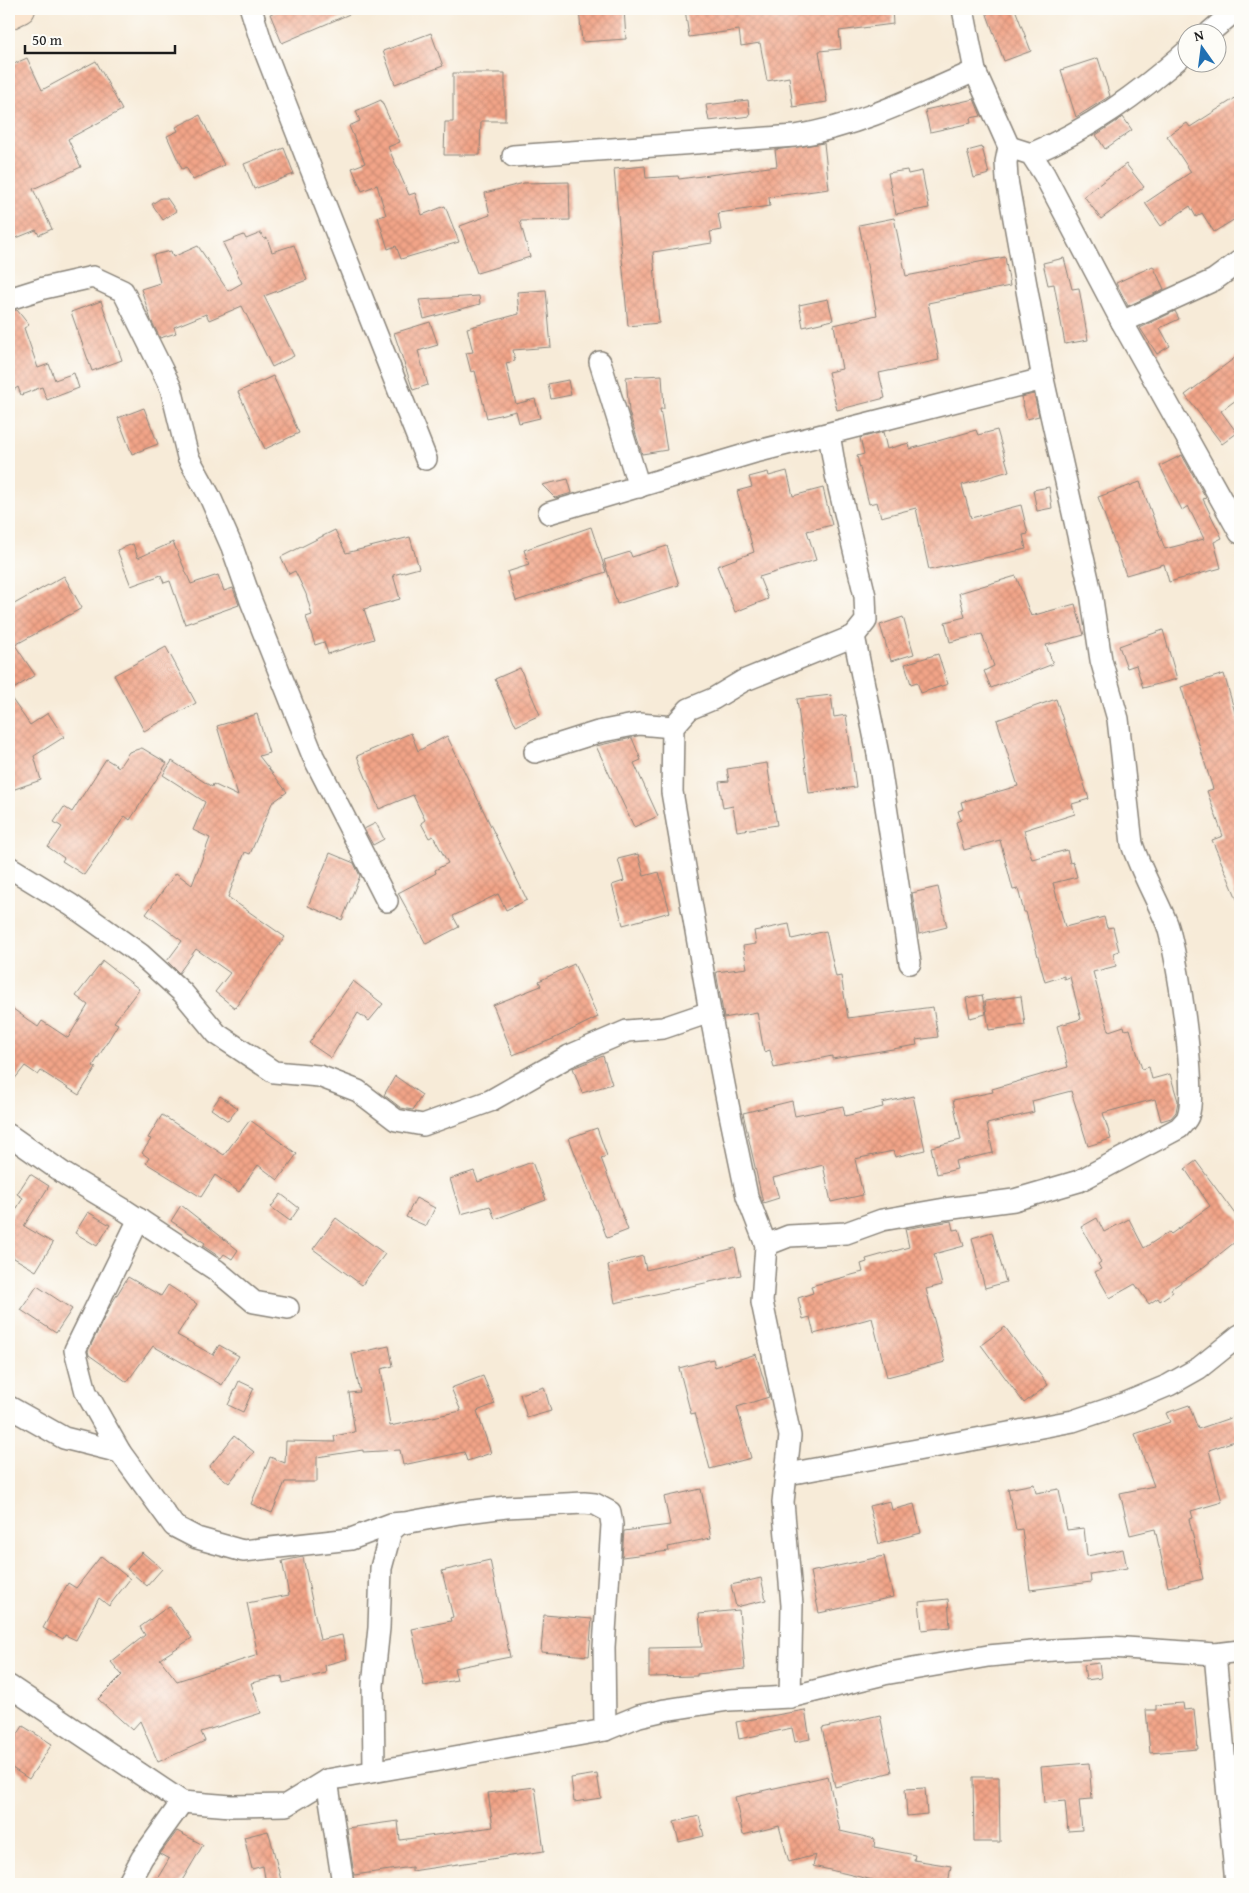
<svg xmlns="http://www.w3.org/2000/svg" width="1249" height="1893" viewBox="0 0 1249 1893" font-family="'Gentium Book Plus',serif">
  <style>
    .building { fill: url(#building-cross-hatch) }
    .lines { fill: none; stroke-linecap: round; stroke-linejoin: round }
    .minor-casing { stroke: #8a847a; stroke-width: 24 }
    .secondary-casing { stroke: #8a847a; stroke-width: 30 }
    .minor { stroke: #fff; stroke-width: 21 }
    .secondary { stroke: #fbe5cf; stroke-width: 28 }
  </style>
  <defs>
    <pattern id="building-cross-hatch" width="8" height="8" patternUnits="userSpaceOnUse" patternTransform="scale(1.25)"><rect width="8" height="8" fill="#f2a488"/><path d="M0 0l8 8M0 8l8-8" fill="none" stroke="#cf8d75"/></pattern>
  </defs>
  <rect width="100%" height="100%" fill="#fdfcf7"/>
  <filter id="ink" filterUnits="userSpaceOnUse"><feTurbulence type="fractalNoise" baseFrequency=".02" numOctaves="2"/><feDisplacementMap in="SourceGraphic" scale="10" xChannelSelector="R" yChannelSelector="G"/><feConvolveMatrix kernelMatrix="1 2 1 2 8 2 1 2 1" color-interpolation-filters="sRGB"/></filter>
  <filter id="wash" filterUnits="userSpaceOnUse"><feTurbulence type="fractalNoise" baseFrequency=".0096" numOctaves="4" result="noise"/><feDisplacementMap in="SourceGraphic" scale="20" xChannelSelector="R" yChannelSelector="G"/><feGaussianBlur stdDeviation="1.12" result="paint"/><feColorMatrix in="noise" values="0 0 0 0 0 0 0 0 0 0 0 0 0 0 0 0 0 1.4 0 .05"/><feComposite in="paint" operator="in"/></filter>
  <g filter="url(#wash)">
    <rect width="100%" height="100%" fill="#f7ebd8"/>
    <g id="blocks">
      <g class="building">
        <polygon points="282,9 361,9 282,43 270,14"/>
        <polygon points="579,9 624,9 626,39 582,42"/>
        <polygon points="685,9 770,9 771,15 834,9 892,9 893,24 839,31 841,49 819,51 827,102 793,107 789,77 767,81 760,43 741,46 739,30 689,37"/>
        <polygon points="985,9 1015,9 1031,51 1004,61"/>
        <polygon points="431,33 443,66 395,84 383,51"/>
        <polygon points="27,58 42,90 96,61 122,110 68,139 81,167 33,189 52,229 39,235 36,230 9,241 9,66"/>
        <polygon points="1098,58 1110,96 1076,117 1061,70"/>
        <polygon points="453,73 505,73 505,121 481,121 480,155 444,155 445,122 453,122"/>
        <polygon points="1240,95 1240,216 1214,232 1202,213 1196,217 1190,206 1161,226 1145,203 1191,172 1167,136 1187,123 1190,127"/>
        <polygon points="974,99 981,116 970,118 971,123 930,132 925,110"/>
        <polygon points="381,100 400,142 388,147 409,195 415,193 422,215 445,206 459,242 401,259 396,246 388,249 378,217 386,215 377,185 362,191 352,168 365,163 349,126 360,121 356,111"/>
        <polygon points="748,100 750,116 709,121 706,105"/>
        <polygon points="200,115 224,165 193,180 186,167 182,169 167,136 178,131 176,127"/>
        <polygon points="1123,117 1132,130 1105,149 1096,135"/>
        <polygon points="824,143 829,189 769,197 770,206 718,213 721,230 710,232 712,243 653,252 659,323 628,326 614,169 645,166 646,178 678,176 679,179 777,166 775,150"/>
        <polygon points="982,147 989,174 974,178 967,151"/>
        <polygon points="284,148 294,174 254,189 244,164"/>
        <polygon points="1126,164 1144,187 1101,219 1084,196"/>
        <polygon points="907,170 908,174 922,171 929,208 896,214 888,173"/>
        <polygon points="569,182 570,220 520,221 530,257 477,273 460,226 490,215 485,193 524,183"/>
        <polygon points="161,198 167,198 176,211 163,220 152,204"/>
        <polygon points="894,218 906,276 1005,257 1010,286 928,303 939,360 879,373 885,398 837,410 828,372 842,369 834,325 877,315 859,225"/>
        <polygon points="261,233 264,239 267,238 272,252 294,245 307,280 264,296 294,356 272,367 242,306 209,320 206,314 174,327 176,333 160,338 151,320 141,289 160,283 153,255 171,251 173,257 198,246 228,291 242,283 223,243 244,235 246,239"/>
        <polygon points="1064,258 1072,289 1079,288 1088,340 1065,344 1054,284 1048,285 1043,263"/>
        <polygon points="1153,266 1164,289 1128,306 1116,283"/>
        <polygon points="546,290 551,347 513,350 515,361 506,363 516,404 535,399 540,418 519,423 516,411 487,418 475,371 471,372 466,353 473,352 467,328 519,314 517,292"/>
        <polygon points="479,296 480,304 424,319 419,300"/>
        <polygon points="828,299 833,320 803,327 799,305"/>
        <polygon points="101,301 122,360 92,371 71,312"/>
        <polygon points="17,310 29,325 24,328 38,368 49,364 55,380 74,373 79,388 47,400 42,387 21,395 18,387 9,393 9,311"/>
        <polygon points="1175,311 1179,319 1160,328 1170,346 1157,354 1140,328"/>
        <polygon points="430,322 438,345 418,351 428,385 413,390 394,333"/>
        <polygon points="1240,354 1240,397 1221,411 1237,433 1222,444 1185,395"/>
        <polygon points="662,375 664,409 660,409 667,450 642,454 629,412 626,377"/>
        <polygon points="273,376 299,433 265,449 238,392"/>
        <polygon points="568,380 571,395 551,399 548,384"/>
        <polygon points="1034,394 1039,416 1027,419 1021,397"/>
        <polygon points="144,408 158,444 132,454 118,418"/>
        <polygon points="976,430 978,435 997,430 1009,471 962,485 971,518 1021,505 1028,534 1023,535 1026,549 929,570 916,508 881,517 877,502 869,504 857,456 864,454 860,438 883,432 887,449 909,443 910,449"/>
        <polygon points="1182,455 1206,498 1203,499 1222,538 1214,542 1221,568 1169,582 1164,564 1126,575 1098,497 1140,482 1165,549 1204,539 1188,506 1182,510 1160,466"/>
        <polygon points="787,471 793,496 823,488 832,525 807,531 816,560 759,577 768,599 735,612 717,566 754,552 737,491 752,487 749,477 768,472 769,476"/>
        <polygon points="568,479 572,493 555,498 542,485"/>
        <polygon points="1049,487 1052,508 1037,511 1033,490"/>
        <polygon points="591,527 606,572 516,601 507,572 529,565 524,550"/>
        <polygon points="335,530 346,553 410,537 419,568 393,575 400,599 364,609 374,639 328,654 324,642 315,645 306,617 312,615 306,594 295,571 289,574 281,557"/>
        <polygon points="173,542 191,584 218,575 224,591 233,588 239,605 185,624 170,581 164,583 161,575 131,586 117,550 133,544 138,558"/>
        <polygon points="667,546 679,585 617,604 604,560 630,552 632,557"/>
        <polygon points="64,576 82,608 15,645 35,675 9,692 9,607"/>
        <polygon points="1016,576 1031,616 1075,604 1084,635 1046,645 1053,664 991,688 984,671 994,666 982,634 950,642 945,622 965,617 959,593"/>
        <polygon points="903,617 914,654 891,661 880,625"/>
        <polygon points="1163,630 1177,679 1143,688 1136,665 1127,668 1119,646"/>
        <polygon points="166,647 196,703 144,731 114,675"/>
        <polygon points="938,654 948,684 921,693 917,682 911,684 905,664"/>
        <polygon points="520,668 540,715 516,726 495,679"/>
        <polygon points="1224,674 1240,730 1240,906 1212,840 1223,836 1207,791 1213,789 1181,687"/>
        <polygon points="9,695 30,725 48,713 64,737 34,756 41,780 9,791"/>
        <polygon points="831,695 834,717 846,715 856,787 809,793 797,699"/>
        <polygon points="1056,699 1089,799 1072,804 1075,814 1024,830 1032,859 1067,850 1070,863 1073,862 1077,877 1053,883 1065,927 1104,917 1107,928 1113,927 1119,951 1113,953 1116,966 1093,972 1109,1031 1124,1026 1125,1030 1130,1029 1142,1069 1149,1067 1152,1079 1170,1074 1178,1101 1176,1112 1171,1118 1161,1121 1155,1099 1103,1113 1111,1139 1088,1146 1071,1091 1032,1101 1034,1112 987,1124 993,1153 955,1161 957,1169 937,1174 931,1147 961,1140 953,1100 993,1092 992,1089 1068,1067 1057,1026 1081,1019 1070,977 1064,979 1064,976 1045,982 1026,912 1024,912 1018,889 1013,890 1000,840 964,850 956,822 961,820 958,811 963,809 961,802 1018,786 997,720"/>
        <polygon points="257,714 269,753 259,756 287,792 272,803 250,854 245,852 228,897 285,937 235,1008 215,992 230,973 196,949 179,973 167,961 182,941 146,914 176,873 192,885 210,838 193,830 205,802 163,775 172,761 212,787 213,784 238,796 217,726"/>
        <polygon points="411,733 418,751 447,736 527,900 506,910 498,894 453,916 459,927 426,944 398,893 436,873 435,870 448,863 433,836 429,838 421,823 425,820 413,795 379,809 357,756"/>
        <polygon points="632,738 641,760 634,763 658,816 634,827 596,746"/>
        <polygon points="142,748 167,763 130,820 125,816 84,875 62,861 64,858 48,847 62,827 54,822 64,807 72,812 106,759 119,767 129,752"/>
        <polygon points="767,763 777,825 737,831 733,806 723,808 719,782 729,781 727,769"/>
        <polygon points="376,823 384,839 373,845 364,829"/>
        <polygon points="330,853 354,863 360,876 342,920 308,906"/>
        <polygon points="638,854 644,876 659,872 670,912 623,925 612,885 624,881 618,859"/>
        <polygon points="938,887 947,927 919,934 912,893"/>
        <polygon points="789,924 792,939 826,931 836,977 841,976 848,1018 933,1007 938,1037 916,1040 917,1045 832,1059 832,1056 774,1068 770,1050 764,1052 757,1012 724,1018 716,972 747,968 743,946 756,944 754,931"/>
        <polygon points="103,961 139,989 114,1022 118,1024 93,1066 96,1068 79,1095 41,1071 38,1075 25,1066 9,1086 9,1006 38,1027 42,1021 68,1038 88,1005 76,996"/>
        <polygon points="574,964 598,1017 553,1039 513,1055 493,1005 541,986 539,981"/>
        <polygon points="353,981 383,1004 369,1021 358,1013 331,1058 309,1043"/>
        <polygon points="982,995 986,1014 970,1018 966,998"/>
        <polygon points="1021,996 1025,1025 989,1030 985,1001"/>
        <polygon points="603,1056 612,1084 582,1093 573,1068"/>
        <polygon points="395,1076 422,1095 413,1110 401,1108 384,1095"/>
        <polygon points="220,1096 238,1108 228,1121 211,1109"/>
        <polygon points="913,1096 925,1150 895,1157 893,1151 855,1159 863,1195 831,1202 823,1165 773,1178 779,1198 763,1203 743,1113 792,1101 795,1116 843,1106 845,1116 883,1107 882,1103"/>
        <polygon points="162,1115 224,1155 250,1120 297,1154 278,1180 258,1165 239,1192 215,1175 201,1197 146,1163 149,1158 142,1153 151,1139 148,1138"/>
        <polygon points="597,1128 607,1156 601,1158 628,1230 607,1238 569,1138"/>
        <polygon points="1196,1161 1240,1221 1240,1238 1201,1269 1171,1289 1173,1292 1160,1301 1158,1298 1149,1304 1135,1284 1110,1298 1095,1272 1101,1269 1098,1264 1101,1262 1081,1227 1097,1218 1104,1232 1129,1219 1144,1248 1169,1232 1171,1234 1210,1206 1185,1169"/>
        <polygon points="532,1162 546,1200 495,1219 490,1206 461,1214 450,1179 474,1171 478,1182"/>
        <polygon points="30,1174 49,1186 24,1226 53,1243 36,1271 9,1255 9,1217 11,1218 23,1198 17,1194"/>
        <polygon points="281,1194 299,1208 290,1221 271,1207"/>
        <polygon points="416,1198 435,1208 426,1226 406,1217"/>
        <polygon points="181,1205 238,1250 232,1259 224,1254 221,1258 203,1246 205,1243 171,1221"/>
        <polygon points="88,1212 110,1225 97,1246 75,1233"/>
        <polygon points="336,1218 385,1254 362,1285 313,1249"/>
        <polygon points="951,1221 953,1230 959,1229 964,1246 934,1254 942,1285 926,1289 945,1362 887,1377 872,1318 814,1334 810,1317 803,1319 798,1298 813,1293 811,1286 863,1272 861,1264 867,1262 866,1259 909,1247 905,1229"/>
        <polygon points="992,1232 1006,1282 985,1288 972,1238"/>
        <polygon points="735,1248 741,1275 615,1303 608,1265 643,1256 646,1270"/>
        <polygon points="128,1277 161,1296 168,1285 197,1304 177,1335 213,1355 219,1345 239,1356 222,1385 153,1346 127,1382 89,1355 88,1351 110,1306"/>
        <polygon points="37,1286 72,1309 56,1333 21,1310"/>
        <polygon points="1005,1327 1048,1385 1024,1403 981,1345"/>
        <polygon points="389,1346 393,1366 381,1369 390,1426 461,1411 451,1388 483,1376 495,1404 477,1411 491,1453 467,1461 464,1452 403,1465 400,1450 363,1452 363,1450 317,1457 317,1482 285,1482 272,1513 251,1504 270,1457 285,1463 286,1441 335,1442 334,1436 355,1432 349,1393 360,1392 352,1354"/>
        <polygon points="756,1354 769,1397 737,1407 751,1458 710,1469 695,1413 691,1414 679,1368 713,1359 715,1367"/>
        <polygon points="239,1381 254,1388 243,1412 228,1405"/>
        <polygon points="544,1387 551,1411 527,1418 520,1394"/>
        <polygon points="1189,1405 1198,1429 1233,1417 1240,1439 1209,1450 1222,1502 1191,1511 1193,1518 1189,1519 1203,1579 1168,1587 1155,1529 1130,1535 1120,1493 1154,1486 1135,1434 1170,1422 1166,1413"/>
        <polygon points="234,1436 254,1452 229,1483 209,1467"/>
        <polygon points="1034,1484 1036,1493 1059,1489 1067,1530 1084,1528 1087,1556 1123,1549 1127,1568 1090,1574 1091,1582 1030,1590 1022,1529 1016,1530 1008,1489"/>
        <polygon points="701,1489 711,1538 668,1547 669,1551 622,1557 624,1531 670,1525 664,1497"/>
        <polygon points="890,1501 892,1510 914,1504 921,1533 879,1544 869,1506"/>
        <polygon points="142,1552 162,1569 147,1586 127,1569"/>
        <polygon points="101,1556 130,1579 109,1606 99,1598 76,1640 65,1635 63,1639 43,1628 68,1583 76,1588"/>
        <polygon points="884,1556 893,1597 819,1613 810,1572"/>
        <polygon points="303,1557 320,1640 342,1635 347,1659 325,1665 326,1673 283,1683 282,1676 251,1683 261,1713 201,1732 205,1741 158,1762 140,1721 132,1730 98,1699 122,1675 111,1662 145,1635 140,1627 169,1606 192,1638 160,1659 177,1681 258,1655 247,1603 289,1595 282,1561"/>
        <polygon points="490,1560 510,1657 454,1668 457,1680 424,1686 412,1629 451,1621 450,1618 453,1617 442,1571"/>
        <polygon points="761,1578 766,1600 736,1607 731,1585"/>
        <polygon points="948,1599 950,1627 922,1630 919,1602"/>
        <polygon points="739,1610 745,1669 697,1674 697,1676 649,1677 649,1648 702,1647 699,1614"/>
        <polygon points="544,1615 592,1619 589,1656 541,1652"/>
        <polygon points="1099,1663 1101,1678 1086,1680 1084,1665"/>
        <polygon points="1183,1703 1184,1710 1194,1709 1198,1749 1150,1753 1146,1710 1156,1710 1156,1705"/>
        <polygon points="805,1710 810,1739 795,1742 792,1728 739,1739 736,1722"/>
        <polygon points="880,1715 892,1772 835,1787 822,1728"/>
        <polygon points="23,1726 52,1744 29,1779 9,1766 9,1748"/>
        <polygon points="1089,1763 1092,1799 1079,1800 1082,1830 1068,1831 1065,1801 1044,1803 1041,1767"/>
        <polygon points="597,1774 601,1798 574,1802 571,1778"/>
        <polygon points="828,1776 840,1831 875,1839 874,1847 915,1855 914,1860 951,1866 948,1884 872,1884 873,1880 813,1866 816,1855 789,1862 779,1826 743,1835 735,1797"/>
        <polygon points="973,1777 999,1777 1000,1842 974,1842"/>
        <polygon points="535,1787 544,1851 412,1871 412,1867 354,1875 347,1828 398,1821 400,1840 493,1827 488,1793"/>
        <polygon points="925,1788 927,1814 907,1816 905,1789"/>
        <polygon points="699,1816 704,1836 679,1842 674,1822"/>
        <polygon points="177,1831 203,1845 180,1884 154,1884 169,1859 160,1854"/>
        <polygon points="268,1831 270,1837 282,1884 266,1884 263,1866 252,1869 244,1837"/>
      </g>
    </g>
  </g>
  <g filter="url(#ink)">
    <use href="#blocks" fill-opacity="0" stroke="#8a847a" stroke-width="1"/>
    <g class="lines">
      <defs>
        <g id="minor">
          <polyline points="251,9 261,41 309,164 426,459"/>
          <polyline points="1210,32 1237,9"/>
          <polyline points="1009,147 1031,154 1044,174 1122,322 1240,533"/>
          <path d="M 1031,154 C 1090,129 1138,94 1186,52"/>
          <path d="M 513,156 L 795,136 C 859,126 916,97 975,71"/>
          <polyline points="9,299 44,288 93,277 123,291 171,388 188,457 210,497 232,547 251,601 313,756 387,901"/>
          <polyline points="1122,322 1214,280 1240,261"/>
          <polyline points="600,362 639,487"/>
          <polyline points="549,513 755,452 1043,379"/>
          <polyline points="854,636 878,754 910,963"/>
          <polyline points="535,752 598,732 639,724 673,727"/>
          <polyline points="9,867 71,905 140,954 183,993 217,1034 274,1072 319,1076 358,1091 396,1120 423,1125 490,1101 569,1056 627,1031 663,1028 710,1012"/>
          <polyline points="9,1135 66,1175 123,1209 216,1270 254,1302 288,1308"/>
          <polyline points="139,1219 75,1350 86,1392 120,1452 174,1526 197,1538 243,1551 351,1539 391,1524 402,1523"/>
          <path d="M 766,1245 L 789,1236 L 846,1233 L 882,1220 L 945,1209 L 1014,1200 L 1079,1181 L 1179,1128 C 1182,1124 1187,1120 1188,1116 C 1198,1091 1177,952 1167,924 C 1156,897 1141,872 1132,844 L 1118,719 L 1101,660 L 1091,593 L 1043,379 L 1007,180 L 1006,162 L 1009,147 L 975,71 L 963,9"/>
          <polyline points="9,1407 64,1438 120,1452"/>
          <polyline points="788,1474 1073,1421 1126,1403 1169,1385 1199,1368 1240,1335"/>
          <polyline points="1215,1654 1236,1884"/>
          <polyline points="9,1686 182,1802 231,1806 286,1805 327,1780 605,1730 639,1716 665,1710 729,1700 790,1697 884,1674 988,1656 1053,1650 1111,1647 1215,1654 1240,1651"/>
          <polyline points="790,1697 792,1605 783,1502 790,1436 762,1302 766,1245 747,1196 726,1095 710,1012 672,792 673,727 689,709 713,699 743,681 854,636 866,621 865,596 836,475 829,434"/>
          <polyline points="374,1771 373,1685 379,1628 381,1568 391,1531 399,1524 459,1513 506,1507 584,1503 595,1504 610,1512 612,1525 604,1647 605,1730"/>
          <polyline points="327,1780 343,1884"/>
          <polyline points="128,1884 142,1858 182,1802"/>
        </g>
        <polyline id="secondary" points="9,15 21,9"/>
      </defs>
      <use href="#minor" class="minor-casing"/>
      <use href="#secondary" class="secondary-casing"/>
      <use href="#minor" class="minor"/>
      <use href="#secondary" class="secondary"/>
    </g>
  </g>
  <rect width="1249" height="1893" fill="none" stroke="#fdfcf7" stroke-width="30"/>
  <g transform="translate(1202 48) rotate(346)"><circle r="24" fill="#fdfcf7" stroke="#a3a29f"/>
  <path d="M0-4L9 19L0 12L-9 19Z" fill="#1f6fb2"/>
  <text y="-8" font-size="14" font-weight="bold" text-anchor="middle" fill="#1c1c1c">N</text>
  </g>
  <path d="M25 45v8h150v-8" fill="none" stroke="#1c1c1c" stroke-width="2.5"/>
  <text x="32" y="45" font-size="15" fill="#1c1c1c" stroke="#fdfcf7" stroke-width="4" paint-order="stroke">50 m</text>
</svg>
